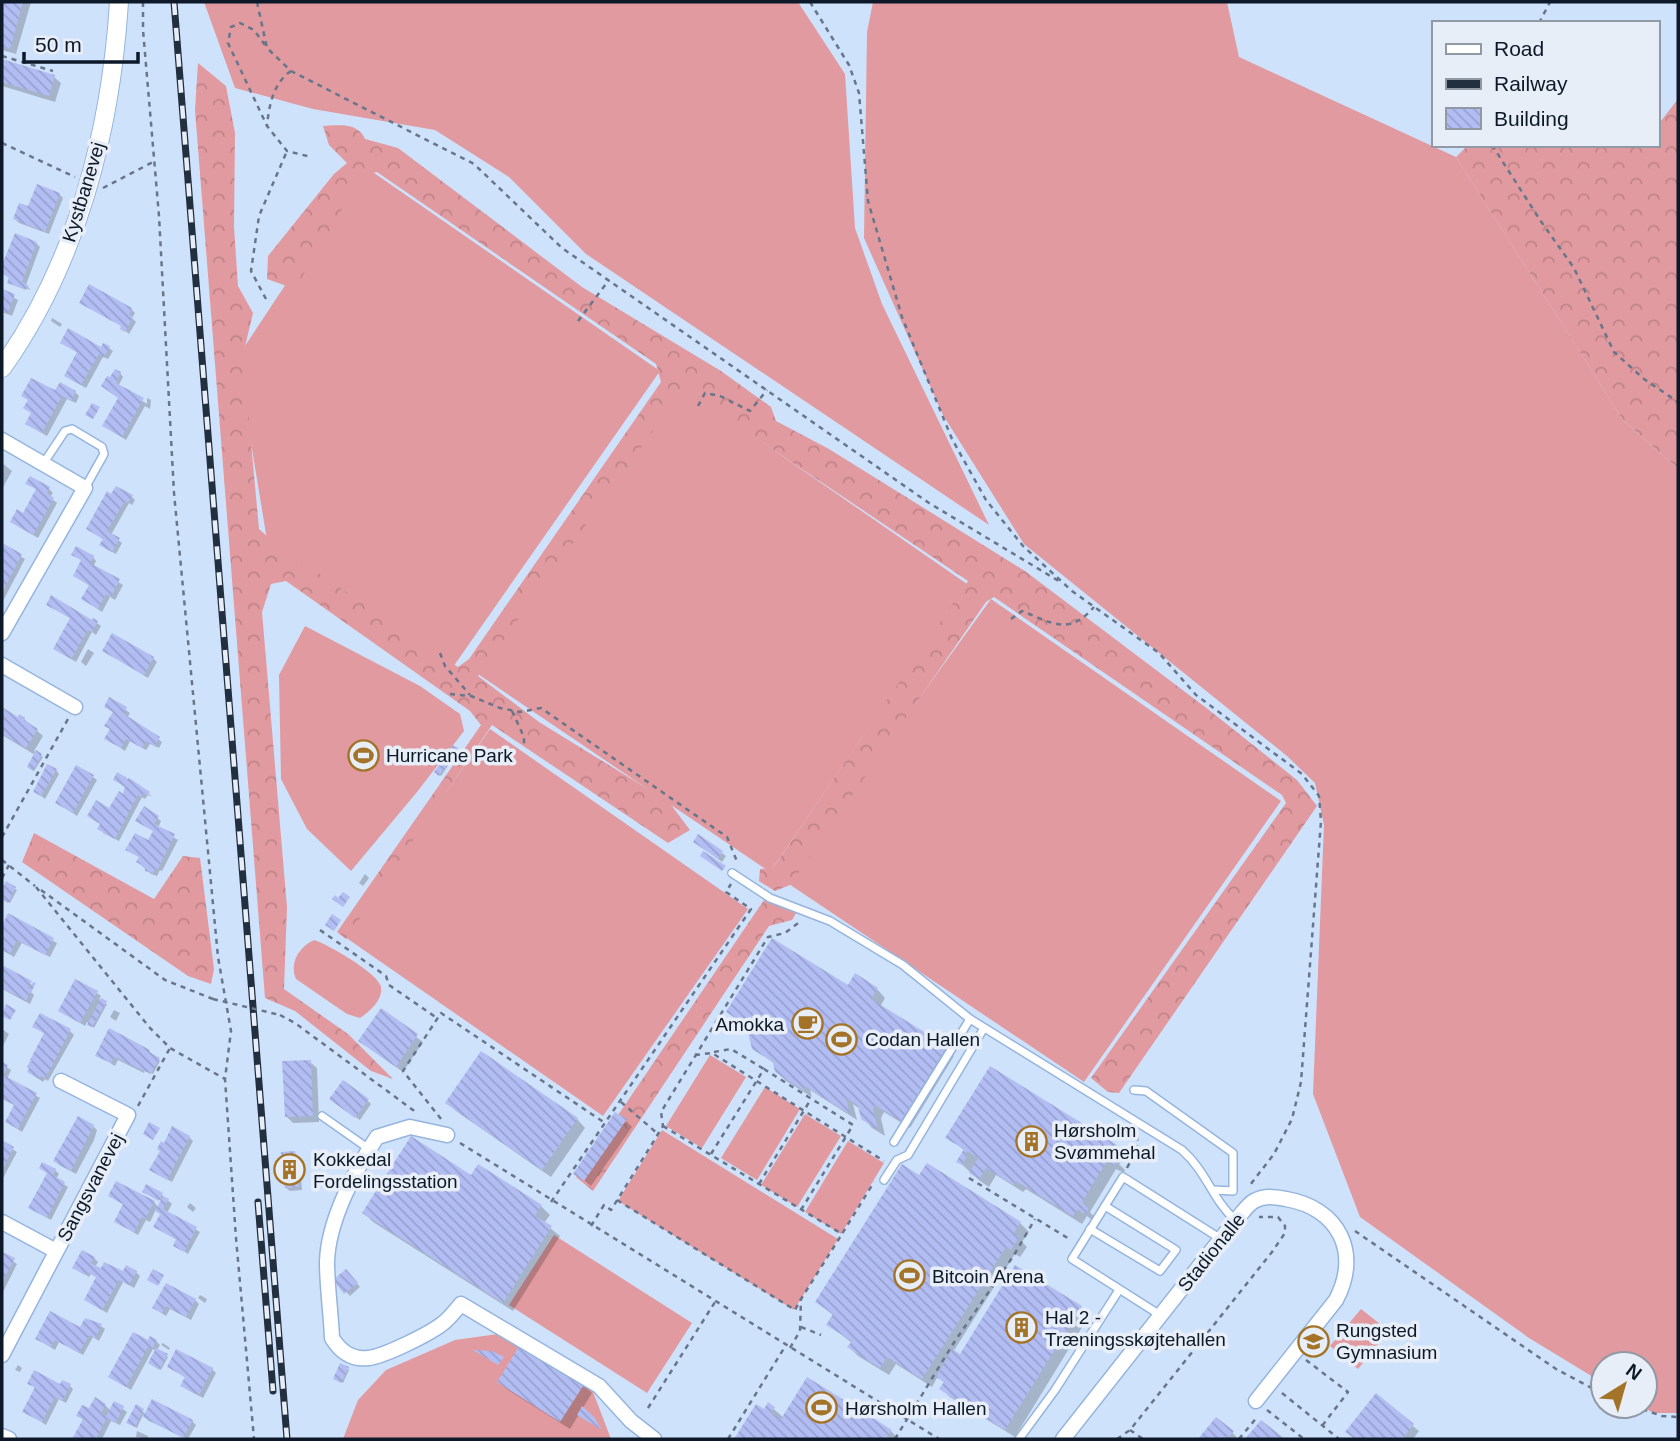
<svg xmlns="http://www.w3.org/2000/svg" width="1680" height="1441" viewBox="0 0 1680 1441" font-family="Helvetica,sans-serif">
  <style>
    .grass { fill: #e19a9f }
    .forest { fill: url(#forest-crowns) }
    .shadow { fill: #0003 }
    .building { fill: url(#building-back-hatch) }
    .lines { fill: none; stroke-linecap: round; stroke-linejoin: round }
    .service-casing { stroke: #95b5de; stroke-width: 10 }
    .minor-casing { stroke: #95b5de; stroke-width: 17 }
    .tertiary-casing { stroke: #95b5de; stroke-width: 20 }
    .path { stroke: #67768a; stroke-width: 2.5; stroke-dasharray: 5 5; stroke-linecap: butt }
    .service { stroke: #fff; stroke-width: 7 }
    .minor { stroke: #fff; stroke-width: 14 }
    .tertiary { stroke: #fff; stroke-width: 18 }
    .rail-casing { stroke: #222f3f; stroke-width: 7 }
    .rail { stroke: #e8eef7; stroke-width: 4.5; stroke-dasharray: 13; stroke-linecap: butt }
    .path-bridge { stroke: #67768a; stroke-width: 2.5; stroke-dasharray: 5 5; stroke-linecap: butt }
    .labels { text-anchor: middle; stroke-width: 7; stroke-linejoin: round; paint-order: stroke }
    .street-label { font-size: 19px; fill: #0d1928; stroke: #e8eef7 }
    .poi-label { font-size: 19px; fill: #0d1928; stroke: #e8eef7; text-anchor: start }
  </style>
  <defs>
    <pattern id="forest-crowns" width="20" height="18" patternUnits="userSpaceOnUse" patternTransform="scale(1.75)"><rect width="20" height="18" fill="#e19a9f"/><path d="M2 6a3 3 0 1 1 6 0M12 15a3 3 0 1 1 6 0" fill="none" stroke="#c08489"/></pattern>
    <pattern id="building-back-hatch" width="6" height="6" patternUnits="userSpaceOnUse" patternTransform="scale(1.75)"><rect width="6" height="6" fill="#b2bdf3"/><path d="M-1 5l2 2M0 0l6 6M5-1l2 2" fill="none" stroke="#98a2d0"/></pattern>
  </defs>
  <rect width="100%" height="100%" fill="#cfe2fc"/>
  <g class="grass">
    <polygon points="204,2 798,2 845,74 855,228 882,304 989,525 586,254 509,177 435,130 313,109 235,88"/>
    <polygon points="873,2 1227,2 1239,57 1456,157 1623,420 1678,469 1678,1413 1653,1413 1642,1406 1645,1406 1645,1364 1603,1364 1603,1383 1529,1338 1360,1217 1313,1094 1324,825 1315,783 1287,756 1024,544 943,415 864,238 867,32"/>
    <polygon points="364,166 660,371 453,667 267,540 237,358"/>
    <polygon points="677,383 967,584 770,872 469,668"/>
    <polygon points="991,599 1281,801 1084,1082 786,882"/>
    <polygon points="305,626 420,686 460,714 464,731 417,792 351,871 307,829 281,779 279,675"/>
    <polygon points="490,729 748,909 603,1116 345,937"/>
    <path d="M 314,940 C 327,944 378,973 381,987 C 383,1000 369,1012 360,1018 L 347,1014 L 296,979 C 289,963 299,947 314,940 Z"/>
    <polygon points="710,1055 746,1077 702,1148 666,1126"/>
    <polygon points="765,1087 800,1109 757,1180 721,1158"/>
    <polygon points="805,1114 841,1136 797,1207 761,1185"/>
    <polygon points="662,1130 838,1239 794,1310 618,1201"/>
    <polygon points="848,1141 884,1163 841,1234 805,1212"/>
    <polygon points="554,1235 692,1323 647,1393 509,1305"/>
    <polygon points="1361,1309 1389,1331 1358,1369 1330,1346"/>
    <polygon points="505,1333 590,1384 611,1439 343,1439 358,1400 386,1370 455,1340"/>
  </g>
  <g class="forest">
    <path d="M 198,63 L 226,86 L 235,133 L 234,227 L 238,286 L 253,313 L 243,355 L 259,529 L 278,546 L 458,667 L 469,659 L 661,382 L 656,364 L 377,172 L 362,176 L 295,289 L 267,279 L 268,256 L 334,174 L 347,163 L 329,145 L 323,126 C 338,125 358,122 365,139 L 398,148 L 582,287 L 721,371 L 771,407 L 776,421 L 829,449 L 1025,571 L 1209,710 L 1297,780 L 1317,806 L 1119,1093 L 1108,1092 L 1091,1078 L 1286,803 L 1282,795 L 994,597 L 986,602 L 790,885 L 775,891 L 759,881 L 760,869 L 773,868 L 968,581 L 683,389 L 478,676 L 539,722 L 669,802 L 690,830 L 668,843 L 492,725 L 346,939 L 337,932 L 481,725 L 470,711 L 286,581 L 271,584 L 262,612 L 287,907 L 284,989 L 348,1034 L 393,1079 L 371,1071 L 295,1011 L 265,998 L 195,110 Z"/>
    <polygon points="1678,99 1678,469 1623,420 1456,157 1468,145 1657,145 1657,126"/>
    <polygon points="34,833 154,899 183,856 200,858 214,969 211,984 188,976 22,862"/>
    <polygon points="766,897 800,907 792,920 769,926 593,1191 576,1177"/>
  </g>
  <g class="shadow">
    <polygon points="2,2 31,2 16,54 2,50"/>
    <polygon points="2,61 54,77 61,83 55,102 2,86"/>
    <polygon points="59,194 63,198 49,234 19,223 15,219 29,208"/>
    <polygon points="36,243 40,247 26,285 31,290 12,283 11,279 2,273 2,261 5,262"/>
    <polygon points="2,291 18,300 12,316 2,312"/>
    <polygon points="131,309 135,313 132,318 136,322 129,334 122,328"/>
    <polygon points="52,318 62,324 60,327 51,321"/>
    <polygon points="62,343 102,349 109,348 113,351 108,359 103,357 86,388 70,379 78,353"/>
    <polygon points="120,373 123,377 119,385 147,404 147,398 151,400 150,409 145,406 126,440 104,426 119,398 107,390"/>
    <polygon points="56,392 75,392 79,396 76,403 67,399 47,436 31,427 33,414 30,401 23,396"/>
    <polygon points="2,463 12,471 2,489"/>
    <polygon points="28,483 49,489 53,493 50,497 57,503 38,538 16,525 38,490"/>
    <polygon points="112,496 131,496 135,500 132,505 129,503 111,535 122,543 116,554 105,548 104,540 88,529"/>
    <polygon points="2,545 25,559 3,601 2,555 4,550"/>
    <polygon points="74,554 93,557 96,561 93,567 123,585 115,600 110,597 102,612 83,599 90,586 75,576 83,561"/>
    <polygon points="48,605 92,622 93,620 101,626 96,635 92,632 76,662 55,649 72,619"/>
    <polygon points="88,649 94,653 86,666 81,662"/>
    <polygon points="104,651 153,658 157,662 148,678"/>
    <polygon points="110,699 130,713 127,718 162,742 159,748 150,744 146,750 130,741 125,751 107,739 111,731 107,726 114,713 106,706"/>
    <polygon points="2,709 18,719 24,719 43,736 34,751 43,757 34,771 29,767 35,755 2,735"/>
    <polygon points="453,747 458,751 441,776 436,772"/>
    <polygon points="56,770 59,774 45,799 35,791"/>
    <polygon points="118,774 153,797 148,795 145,799 142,797 119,841 103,833 102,825 89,816 110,810 123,796 127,789 115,780"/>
    <polygon points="93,777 97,780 77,816 57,803"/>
    <polygon points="157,818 161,821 158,828 178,840 162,871 160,870 157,876 151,874 138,862 140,858 128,849 149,843 155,832 137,821"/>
    <polygon points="699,836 726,856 722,862 699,845"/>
    <polygon points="365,874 369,878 363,886 359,883"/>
    <polygon points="6,884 17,890 10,903 2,899 2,893"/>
    <polygon points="9,915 57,943 50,957 22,943 14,957 2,950 2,930"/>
    <polygon points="2,967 34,986 31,992 34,995 30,1004 2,989"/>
    <polygon points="848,987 877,989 885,998 880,1007 946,1048 954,1056 910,1128 884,1112 881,1118 885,1136 872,1128 863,1118 860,1109 853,1104 857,1120 810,1090 812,1097 786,1081 777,1072 776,1065 754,1048 751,1030 728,1012"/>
    <polygon points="97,993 101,996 99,999 107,1004 94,1028 87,1022 85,1026 60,1011"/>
    <polygon points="114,1010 120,1013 116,1021 110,1017"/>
    <polygon points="381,1011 423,1042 403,1072 360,1041"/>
    <polygon points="35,1027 70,1031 74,1035 48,1081 45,1079 43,1082 29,1072 35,1063 45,1034"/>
    <polygon points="2,1029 9,1034 2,1048"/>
    <polygon points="149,1051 160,1061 153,1074 145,1070 144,1073 118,1060 115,1066 97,1055"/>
    <polygon points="310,1062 317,1068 319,1122 293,1123 286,1116"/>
    <polygon points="2,1064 11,1070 7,1079 40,1098 22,1132 7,1122 16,1106 2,1099"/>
    <polygon points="368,1101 371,1104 360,1120 335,1103"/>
    <polygon points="447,1102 577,1119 585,1128 551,1177 456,1111"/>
    <polygon points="626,1121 632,1127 591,1186 575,1173"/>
    <polygon points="93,1126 97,1130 94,1140 76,1174 59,1165 55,1161"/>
    <polygon points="189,1137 193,1141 172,1182 151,1170"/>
    <polygon points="948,1137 1116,1146 1125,1155 1119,1164 1125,1170 1124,1173 1116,1169 1090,1212 1096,1219 1093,1221 1087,1216 1082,1224 1026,1189 1023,1192 996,1175 989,1187 980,1181 958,1161 965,1151"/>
    <polygon points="2,1143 17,1152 2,1180"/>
    <polygon points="295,1153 299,1157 302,1190 290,1191 286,1188"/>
    <polygon points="55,1170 59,1174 56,1179 68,1187 51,1220 30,1208"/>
    <polygon points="472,1177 541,1206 550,1215 544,1223 560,1236 513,1311 373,1222 364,1213"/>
    <polygon points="920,1177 1020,1223 1029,1232 1022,1242 1027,1247 1020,1257 1015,1254 953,1352 961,1357 1081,1307 1089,1316 1015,1437 950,1397 941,1388 945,1383 938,1376 932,1387 896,1364 889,1375 858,1356 849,1347 852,1343 828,1324 834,1316 817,1302"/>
    <polygon points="146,1193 162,1195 172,1204 167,1213 200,1232 188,1254 175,1245 177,1240 155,1227 161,1215 156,1209 150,1222 146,1220 138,1235 116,1222 124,1205 110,1196 154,1202 159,1208 162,1201"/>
    <polygon points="190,1203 196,1208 193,1212 187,1207"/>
    <polygon points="2,1254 17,1264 2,1294"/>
    <polygon points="94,1258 98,1262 95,1267 123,1274 136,1272 140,1276 134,1288 123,1282 107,1313 86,1300 98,1278 91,1274 89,1277 74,1267"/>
    <polygon points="346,1271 360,1287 350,1296 335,1280"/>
    <polygon points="200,1295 207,1299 205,1303 198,1298"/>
    <polygon points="195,1300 199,1304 191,1320 170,1309 166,1316 154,1308"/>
    <polygon points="101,1326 105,1329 99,1341 93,1337 83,1355 59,1342 55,1350 37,1339"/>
    <polygon points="156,1341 160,1345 157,1350 168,1357 161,1370 151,1364 156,1351 153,1349 131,1390 110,1377 149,1342"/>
    <polygon points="163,1343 170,1348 169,1350 161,1345"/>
    <polygon points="18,1365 22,1368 20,1372 15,1370"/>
    <polygon points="169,1367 212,1369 216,1373 203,1398 186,1389 183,1385 186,1378"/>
    <polygon points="348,1368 349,1370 343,1383 337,1380"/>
    <polygon points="807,1380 891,1431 899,1439 736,1439 757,1406 765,1411 769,1405 784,1418"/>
    <polygon points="499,1382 584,1385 592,1393 570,1429 508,1390"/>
    <polygon points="30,1383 70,1386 73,1389 66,1403 59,1399 46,1425 24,1411 36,1389"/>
    <polygon points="1376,1396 1419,1431 1413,1439 1356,1439 1347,1431"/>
    <polygon points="115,1403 127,1412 120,1425 111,1421 102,1439 74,1439 84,1421 79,1416 105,1405 111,1411"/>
    <polygon points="136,1407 146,1414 192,1421 196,1425 188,1439 149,1421 143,1415 137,1428 130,1424"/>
    <polygon points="1216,1419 1232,1432 1238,1439 1200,1439"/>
    <polygon points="137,1431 148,1436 148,1439 136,1437"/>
  </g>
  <g class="building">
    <polygon points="2,2 23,2 10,49 2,46"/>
    <polygon points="2,59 55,75 49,96 2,82"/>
    <polygon points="37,184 60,193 45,232 13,219 19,203 28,206"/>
    <polygon points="15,233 37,242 22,282 28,285 26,290 7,283 9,277 2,274 2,259 4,260"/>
    <polygon points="89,284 132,308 129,314 133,317 125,332 120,329 121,326 79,303"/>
    <polygon points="2,289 15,294 8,313 2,311"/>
    <polygon points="68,328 101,347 103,343 110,346 104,357 99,354 81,385 64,376 77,352 60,343"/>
    <polygon points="115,369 121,372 116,383 144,398 122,437 102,426 118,398 101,386 107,376 110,377"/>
    <polygon points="31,378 55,390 60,382 76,391 71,401 62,396 42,433 25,424 31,413 23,408 28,400 21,396"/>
    <polygon points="92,403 100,407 93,419 85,415"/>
    <polygon points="30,476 50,487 47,493 54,498 33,535 10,522 17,509 23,513 36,489 25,484"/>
    <polygon points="116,486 133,495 128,503 125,501 107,531 120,538 112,552 99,545 103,539 86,529 107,491 111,494"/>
    <polygon points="2,543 22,554 2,593 2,550 4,550 2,549"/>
    <polygon points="76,546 94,556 90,563 120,579 111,597 106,594 98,609 81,599 89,585 73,576 81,560 71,555"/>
    <polygon points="51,595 92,620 93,618 98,621 92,632 88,630 71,659 53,649 70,618 46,605"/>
    <polygon points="112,633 154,657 144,675 102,651"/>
    <polygon points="109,697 127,707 124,714 160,737 155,746 146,741 142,748 126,739 121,748 104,739 110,729 104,726 113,712 104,707"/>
    <polygon points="2,707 18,717 19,714 25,718 24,720 38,729 26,748 2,734"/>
    <polygon points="453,745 458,748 439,776 434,772"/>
    <polygon points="36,750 42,754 33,771 27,767"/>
    <polygon points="47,764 57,769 41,796 33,792"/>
    <polygon points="76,765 94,775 73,813 55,803"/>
    <polygon points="117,772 127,778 126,780 129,778 150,792 148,795 143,793 141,797 138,795 115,839 97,829 100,824 87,816 96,800 109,808 119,791 123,794 125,786 113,780"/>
    <polygon points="144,806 159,816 154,824 175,834 158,869 156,868 153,873 145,871 145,867 136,862 139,857 125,850 135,833 148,840 153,831 135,821"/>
    <polygon points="698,834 723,851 718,859 693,842"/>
    <polygon points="703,851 726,866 722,871 700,856"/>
    <polygon points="6,881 16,887 8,903 2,900 2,889"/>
    <polygon points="343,892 350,897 343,907 332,899 335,895 338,898"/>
    <polygon points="8,913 54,938 45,955 17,940 10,954 2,950 2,926"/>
    <polygon points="332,914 341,920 334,931 325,925"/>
    <polygon points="772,938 848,985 855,973 878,988 871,999 947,1046 901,1121 875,1105 873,1109 878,1130 861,1119 858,1105 846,1098 850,1114 803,1085 805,1091 775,1072 773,1062 752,1049 748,1032 750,1028 726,1012"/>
    <polygon points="2,965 32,981 28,988 30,989 33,982 36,983 26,1001 2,988"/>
    <polygon points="75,979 98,991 80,1023 58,1011"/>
    <polygon points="101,998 107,1001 92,1027 87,1025"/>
    <polygon points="6,1004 16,1010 10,1020 2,1016"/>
    <polygon points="381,1008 418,1034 396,1067 358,1041"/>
    <polygon points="40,1013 71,1029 50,1070 44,1078 41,1076 39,1079 27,1072 29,1068 27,1067 30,1061 33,1061 30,1060 44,1033 32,1027"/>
    <polygon points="109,1028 150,1050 149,1052 160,1058 151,1074 114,1057 111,1063 95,1056"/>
    <polygon points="481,1051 578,1118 542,1170 445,1103"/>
    <polygon points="311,1060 313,1116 285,1117 282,1061"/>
    <polygon points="2,1062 8,1065 3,1075 37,1093 18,1129 5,1122 14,1105 2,1098"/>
    <polygon points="990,1066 1117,1145 1110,1156 1118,1160 1114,1166 1107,1161 1082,1202 1088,1208 1087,1213 1082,1213 1078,1209 1073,1216 1016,1181 1014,1185 986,1168 979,1179 969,1173 978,1158 967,1151 965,1155 967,1156 962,1165 956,1162 964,1149 945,1138"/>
    <polygon points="343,1080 369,1099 355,1118 329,1099"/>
    <polygon points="615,1112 627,1119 584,1181 573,1174"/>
    <polygon points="78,1116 94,1125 71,1171 53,1161"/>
    <polygon points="149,1122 160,1128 153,1140 143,1134"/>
    <polygon points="172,1126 190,1136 167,1180 149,1170 160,1151 157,1149 161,1141 164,1143"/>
    <polygon points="411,1136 471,1175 478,1164 542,1205 535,1216 552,1226 503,1303 362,1213"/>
    <polygon points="2,1140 14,1147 2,1170"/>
    <polygon points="295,1151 299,1187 285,1188 281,1152"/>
    <polygon points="42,1162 56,1169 53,1175 65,1182 47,1218 28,1208 47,1173 39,1168"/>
    <polygon points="927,1163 1021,1222 1014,1233 1019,1237 1011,1250 1006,1247 922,1379 887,1357 880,1368 847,1347 852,1341 826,1325 833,1314 815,1302 902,1164 919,1175"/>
    <polygon points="116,1181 155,1201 145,1219 142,1217 134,1232 114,1222 123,1204 108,1196"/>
    <polygon points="146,1184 163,1193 159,1201 142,1192"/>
    <polygon points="163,1196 169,1199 163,1209 197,1227 184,1252 173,1246 176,1239 153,1227 160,1214 155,1211"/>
    <polygon points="82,1250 95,1257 91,1263 101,1268 104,1262 123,1271 126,1265 137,1271 129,1285 119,1280 102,1310 84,1300 96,1277 87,1272 85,1275 72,1268"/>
    <polygon points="2,1252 15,1258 2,1283"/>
    <polygon points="1015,1265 1082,1306 1005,1430 939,1389 944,1382 936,1377 952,1349 960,1354"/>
    <polygon points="153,1269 164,1275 158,1286 147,1280"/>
    <polygon points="346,1269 358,1283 344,1294 333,1280"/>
    <polygon points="166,1283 196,1299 186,1317 166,1306 162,1313 152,1308"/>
    <polygon points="50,1311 80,1327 85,1318 102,1324 95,1338 89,1335 79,1353 55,1340 51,1347 35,1339"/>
    <polygon points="133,1332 148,1340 150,1336 157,1340 152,1349 148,1347 126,1387 108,1377"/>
    <polygon points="521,1343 585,1383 560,1422 497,1382"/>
    <polygon points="156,1348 168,1354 159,1370 148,1363"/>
    <polygon points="176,1349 213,1368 199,1395 180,1386 185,1377 167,1367"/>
    <polygon points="473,1350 492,1351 504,1357 498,1365"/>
    <polygon points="340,1363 349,1367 341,1383 333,1379"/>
    <polygon points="34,1370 60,1384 62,1380 71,1384 62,1401 55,1397 42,1422 22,1412 35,1387 27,1384"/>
    <polygon points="807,1377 892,1430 886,1439 734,1439 756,1404 764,1409 768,1402 775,1407 771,1413 781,1419"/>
    <polygon points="1376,1393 1414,1424 1402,1439 1355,1439 1345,1432"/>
    <polygon points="95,1397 106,1404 101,1414 106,1416 114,1401 124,1406 116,1423 107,1418 96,1439 72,1439 83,1419 76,1416 82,1405 89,1408"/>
    <polygon points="152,1399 193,1420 183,1438 143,1417"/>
    <polygon points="136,1404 144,1409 135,1427 126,1423"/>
    <polygon points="582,1406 594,1417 602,1430 577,1415"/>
    <polygon points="1216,1417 1234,1431 1227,1439 1198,1439"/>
    <polygon points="1261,1420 1285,1439 1245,1439"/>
  </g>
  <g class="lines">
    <defs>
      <g id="service">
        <polyline points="43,464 65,431 72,429 102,447 104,454 85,488"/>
        <polyline points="732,873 770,898 830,921 903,965 970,1019"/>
        <polyline points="1134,1090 1146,1091 1233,1153 1233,1191 1213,1190"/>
        <polyline points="322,1116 369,1149"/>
        <path d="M 894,1142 L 970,1019 L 1182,1150 C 1207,1172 1212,1199 1235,1220"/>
        <polyline points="884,1180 897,1160 908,1155 984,1028"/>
        <polyline points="1090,1229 1160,1271 1176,1250 1105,1206"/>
        <polyline points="1160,1315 1072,1259 1123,1177 1221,1239"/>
        <polyline points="1019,1439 1055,1390 1119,1290"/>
      </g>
      <g id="minor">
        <polyline points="2,440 85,488 2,633"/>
        <polyline points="2,665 75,707"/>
        <path d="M 447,1135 L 410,1127 L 377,1137 C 355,1170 328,1221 327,1262 C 327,1287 331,1313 332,1338 C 340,1351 351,1360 368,1358 C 383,1357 429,1334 442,1324 C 449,1319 455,1311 461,1304 L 599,1386 L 631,1421 L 654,1439"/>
        <polyline points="2,1222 56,1251"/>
        <polyline points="2,1355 128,1115 61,1081"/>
        <polyline points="2,1436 9,1439"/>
        <path d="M 1063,1439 L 1235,1221 C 1241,1215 1247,1205 1254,1201 C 1265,1195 1275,1197 1286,1199 C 1339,1208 1361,1253 1336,1300 L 1256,1401"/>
      </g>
      <path id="tertiary" d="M 2,368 C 77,263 111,130 119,2"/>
    </defs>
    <use href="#service" class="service-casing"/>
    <use href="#minor" class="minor-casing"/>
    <use href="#tertiary" class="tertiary-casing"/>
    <g class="path">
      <polyline points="143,2 143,30 159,216 174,493 218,957 231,1031 225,1079 236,1238 254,1439"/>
      <polyline points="257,2 267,48 291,71 474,164 562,248 929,503 1062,583"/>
      <polyline points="810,2 849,65 859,93 868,201 902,317 952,439 986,500 1023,546 1072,591 1159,653 1196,695 1302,774 1319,796 1321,821 1301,1082 1292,1119 1274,1154 1250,1185"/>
      <polyline points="1539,23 1550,2"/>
      <polyline points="265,45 254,30 240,23 231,27 228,43 267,126"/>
      <polyline points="2,56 53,71"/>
      <path d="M 291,71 C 273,83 269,106 267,126 L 287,151 L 311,157"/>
      <polyline points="2,143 75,177"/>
      <polyline points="1492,145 1540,220 1574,268 1614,352 1644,379 1678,402"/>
      <polyline points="103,188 153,162"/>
      <polyline points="266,299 251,271 259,216 287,151"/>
      <polyline points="578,321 609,280"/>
      <polyline points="698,406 705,393 720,396 750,411 767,390"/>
      <path d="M 1011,619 L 1022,611 C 1052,623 1069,636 1094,607"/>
      <polyline points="440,653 445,666 470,695"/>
      <polyline points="450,694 471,696 500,708 520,712 541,708 727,837 738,864"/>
      <polyline points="512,711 524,737 524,747"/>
      <polyline points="2,837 68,719"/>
      <polyline points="2,860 35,886"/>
      <polyline points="2,878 9,865"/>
      <polyline points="36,887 150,1028 170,1048 225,1079"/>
      <polyline points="41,890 165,980 213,999"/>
      <polyline points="320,930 386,976 389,985 437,1018"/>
      <polyline points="280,1015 295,1023 417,1113"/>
      <polyline points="714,1052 731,1049 764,1069"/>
      <polyline points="695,1055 712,1053 884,1161"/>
      <polyline points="621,1102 658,1134"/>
      <polyline points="138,1106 170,1048"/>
      <polyline points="441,1119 403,1071 441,1013 605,1123"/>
      <polyline points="663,1126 842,1234 874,1182"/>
      <polyline points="460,1143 939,1439"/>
      <polyline points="711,1154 764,1069 853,1125 801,1210"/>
      <path d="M 1127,1168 C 1133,1156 1139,1150 1137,1136"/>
      <polyline points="969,1178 1071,1240"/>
      <polyline points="759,1184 811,1099"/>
      <polyline points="617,1200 795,1310 801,1299"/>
      <polyline points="551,1202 751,909 726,892 731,884"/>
      <polyline points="591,1226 604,1205 611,1210 663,1126 661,1112 768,937 785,933 801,921"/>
      <polyline points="1355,1231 1556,1369 1603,1394"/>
      <polyline points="801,1327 821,1335"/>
      <polyline points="790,1348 800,1331 801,1299 842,1234"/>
      <polyline points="1306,1360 1348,1392 1322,1426"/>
      <polyline points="1282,1393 1339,1439"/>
      <polyline points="1633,1406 1662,1416 1678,1417"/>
      <polyline points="648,1408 715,1302"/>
      <polyline points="1267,1410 1304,1439"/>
      <polyline points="1130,1430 1143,1439"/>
      <polyline points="728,1439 786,1345"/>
      <polyline points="895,1439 953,1344 1014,1255 1035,1219"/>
      <polyline points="1117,1439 1130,1430 1272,1252 1285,1233 1285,1226 1278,1217 1259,1217"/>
      <polyline points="1239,1439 1258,1416"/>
    </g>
    <use href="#service" class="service"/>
    <use href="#minor" class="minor"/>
    <use href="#tertiary" class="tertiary"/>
    <defs>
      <g id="rail">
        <polyline points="174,2 287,1439"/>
        <polyline points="258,1202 273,1391"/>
      </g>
    </defs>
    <use href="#rail" class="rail-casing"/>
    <use href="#rail" class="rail"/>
    <polyline class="path-bridge" points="213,999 280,1015"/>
  </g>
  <defs>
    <symbol id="stadium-ring" viewBox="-11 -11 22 22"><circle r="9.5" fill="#e8eef7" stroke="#a37327" stroke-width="1.5"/><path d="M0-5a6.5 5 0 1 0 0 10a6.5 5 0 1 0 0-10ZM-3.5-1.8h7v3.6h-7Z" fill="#a37327"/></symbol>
    <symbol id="cafe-ring" viewBox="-11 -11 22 22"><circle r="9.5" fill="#e8eef7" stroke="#a37327" stroke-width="1.5"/><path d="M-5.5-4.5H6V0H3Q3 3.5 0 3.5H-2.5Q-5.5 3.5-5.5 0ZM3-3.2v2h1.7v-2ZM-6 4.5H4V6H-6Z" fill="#a37327"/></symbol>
    <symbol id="building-ring" viewBox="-11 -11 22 22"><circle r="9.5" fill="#e8eef7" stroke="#a37327" stroke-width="1.5"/><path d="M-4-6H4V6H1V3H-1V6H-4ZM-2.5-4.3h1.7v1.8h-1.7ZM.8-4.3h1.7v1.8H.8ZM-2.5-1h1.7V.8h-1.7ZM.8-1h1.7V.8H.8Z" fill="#a37327"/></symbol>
    <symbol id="school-ring" viewBox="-11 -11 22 22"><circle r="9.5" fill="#e8eef7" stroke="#a37327" stroke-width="1.5"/><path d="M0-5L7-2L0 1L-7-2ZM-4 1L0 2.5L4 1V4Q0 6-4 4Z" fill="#a37327"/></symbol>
  </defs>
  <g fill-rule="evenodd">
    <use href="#stadium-ring" x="346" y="738" width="35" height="35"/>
    <use href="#cafe-ring" x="790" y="1006" width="35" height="35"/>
    <use href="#stadium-ring" x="824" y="1022" width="35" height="35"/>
    <use href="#building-ring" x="1014" y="1124" width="35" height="35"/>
    <use href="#building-ring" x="272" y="1152" width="35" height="35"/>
    <use href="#stadium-ring" x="892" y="1258" width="35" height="35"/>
    <use href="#building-ring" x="1004" y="1310" width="35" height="35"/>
    <use href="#school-ring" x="1296" y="1324" width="35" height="35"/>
    <use href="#stadium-ring" x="804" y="1390" width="35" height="35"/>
  </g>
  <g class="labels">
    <g class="street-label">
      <text transform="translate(83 192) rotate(-73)" y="7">Kystbanevej</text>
      <text transform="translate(90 1187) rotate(-62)" y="7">Sangsvanevej</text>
      <text transform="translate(1211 1252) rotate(-51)" y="7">Stadionalle</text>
    </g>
    <g class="poi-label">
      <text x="386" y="762">Hurricane Park</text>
      <text x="784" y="1031" text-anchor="end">Amokka</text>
      <text x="865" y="1046">Codan Hallen</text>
      <text x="1054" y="1137">Hørsholm<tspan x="1054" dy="22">Svømmehal</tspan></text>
      <text x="313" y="1166">Kokkedal<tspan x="313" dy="22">Fordelingsstation</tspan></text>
      <text x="932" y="1283">Bitcoin Arena</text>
      <text x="1045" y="1324">Hal 2 -<tspan x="1045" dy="22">Træningsskøjtehallen</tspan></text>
      <text x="1336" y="1337">Rungsted<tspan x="1336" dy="22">Gymnasium</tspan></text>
      <text x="845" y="1415">Hørsholm Hallen</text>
    </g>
  </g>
  <rect width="1680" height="1441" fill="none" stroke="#0d1928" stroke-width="7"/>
  <rect x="1432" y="21" width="228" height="126" fill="#e8eef7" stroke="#9099a4" stroke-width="2"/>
  <rect x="1446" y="44" width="35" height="10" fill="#ffffff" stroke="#9099a4" stroke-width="2"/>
  <text x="1494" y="56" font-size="21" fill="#0d1928">Road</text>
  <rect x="1446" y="79" width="35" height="10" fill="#222f3f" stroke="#9099a4" stroke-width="2"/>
  <text x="1494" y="91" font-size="21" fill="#0d1928">Railway</text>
  <rect x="1446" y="108" width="35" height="21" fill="url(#building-back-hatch)" stroke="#9099a4" stroke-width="2"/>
  <text x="1494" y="126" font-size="21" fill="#0d1928">Building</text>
  <g transform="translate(1624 1385) rotate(37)"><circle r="33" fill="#e8eef7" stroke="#9099a4" stroke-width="2"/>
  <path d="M0-5L12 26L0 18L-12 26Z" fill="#a37327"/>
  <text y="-10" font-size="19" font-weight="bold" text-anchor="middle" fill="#0d1928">N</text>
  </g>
  <path d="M24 52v10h114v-10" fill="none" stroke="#0d1928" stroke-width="3.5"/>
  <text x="35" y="52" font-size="21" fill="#0d1928" stroke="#e8eef7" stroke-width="5" paint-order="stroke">50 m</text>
</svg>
